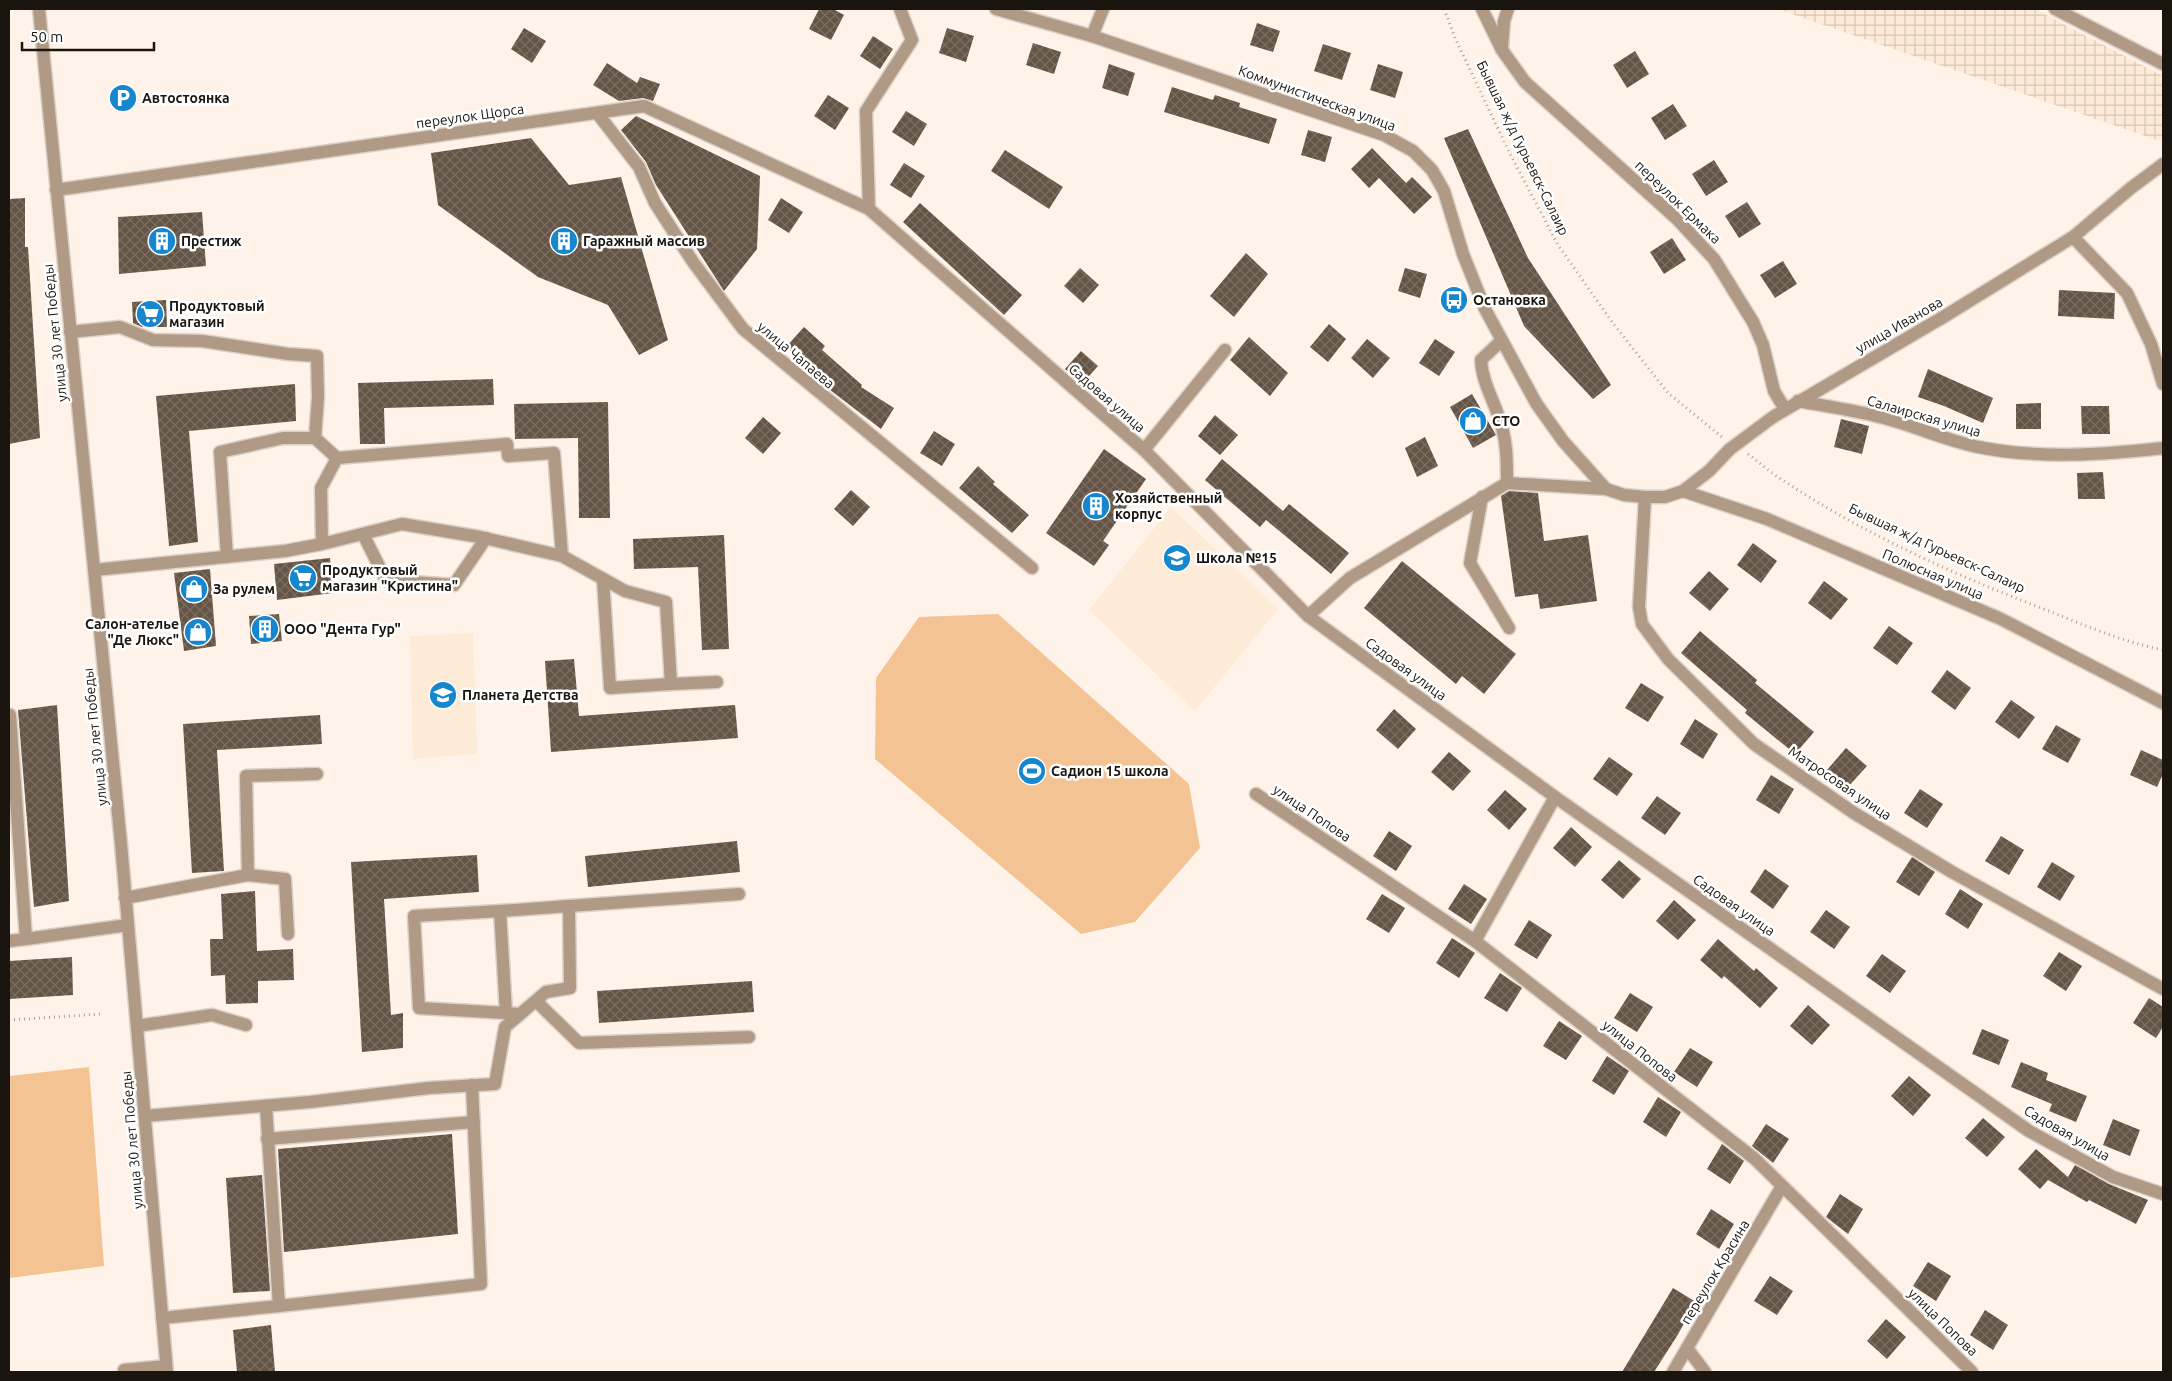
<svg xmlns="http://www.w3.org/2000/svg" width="2172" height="1381" viewBox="0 0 2172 1381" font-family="Ubuntu,sans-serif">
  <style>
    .built { fill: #fdead7 }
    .industrial { fill: url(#industrial-grid) }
    .garden { fill: #f4c394 }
    .building { fill: url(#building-cross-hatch) }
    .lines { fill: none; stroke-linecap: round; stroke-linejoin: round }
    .minor-casing { stroke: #dbcfc6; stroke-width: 15 }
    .path { stroke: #aba199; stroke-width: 3; stroke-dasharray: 1 4; stroke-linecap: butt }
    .minor { stroke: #b09a86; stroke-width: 12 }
    .labels { text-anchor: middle; stroke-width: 5; stroke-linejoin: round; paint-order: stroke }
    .poi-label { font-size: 14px; font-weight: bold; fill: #1b150f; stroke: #fff; text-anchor: start }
    .street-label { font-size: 14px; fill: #1b150f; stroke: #fff }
  </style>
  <defs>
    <pattern id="industrial-grid" width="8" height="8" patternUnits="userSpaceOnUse" patternTransform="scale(1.25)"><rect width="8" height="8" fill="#fdead7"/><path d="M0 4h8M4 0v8" fill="none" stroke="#d8c8b7"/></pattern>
    <pattern id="building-cross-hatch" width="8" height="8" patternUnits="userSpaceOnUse" patternTransform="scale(1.25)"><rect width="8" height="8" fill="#645445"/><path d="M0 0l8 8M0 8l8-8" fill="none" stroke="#7a6d62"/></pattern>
  </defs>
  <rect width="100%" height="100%" fill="#fff3e9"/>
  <g class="built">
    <polygon points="1171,507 1278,609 1195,711 1089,610"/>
    <polygon points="473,633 477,754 413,759 410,636"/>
  </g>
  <polygon class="industrial" points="1777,9 2035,9 2163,76 2163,135 2160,141"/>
  <g class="garden">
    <polygon points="998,614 1189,784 1200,848 1135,922 1081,934 875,759 876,678 919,617"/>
    <polygon points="89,1067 104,1266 9,1278 9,1076"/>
  </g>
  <g class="building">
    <polygon points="819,9 833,9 844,15 831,40 809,29"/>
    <polygon points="1257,23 1280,31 1273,52 1250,45"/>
    <polygon points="524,28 546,41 532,63 511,49"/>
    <polygon points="947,28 974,36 966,62 939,53"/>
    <polygon points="873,36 893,49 880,69 860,56"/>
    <polygon points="1033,43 1061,52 1054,74 1026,65"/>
    <polygon points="1323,44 1351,53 1342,80 1314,71"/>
    <polygon points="1635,51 1649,74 1627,88 1613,65"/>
    <polygon points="607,63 637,83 640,77 660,84 653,101 643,98 619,101 593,85"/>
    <polygon points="1109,64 1135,73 1128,96 1102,88"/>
    <polygon points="1378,64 1403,72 1395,98 1370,90"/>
    <polygon points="1172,87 1213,100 1215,95 1240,103 1239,107 1277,119 1269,144 1164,112"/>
    <polygon points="828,95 849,108 835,130 814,116"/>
    <polygon points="1673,104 1687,126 1665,140 1651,118"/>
    <polygon points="906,111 927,124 914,146 892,132"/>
    <polygon points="636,116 760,176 757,249 724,291 656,185 646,162 621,130"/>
    <polygon points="1468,129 1528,258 1611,385 1593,399 1524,326 1444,138"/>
    <polygon points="1308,130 1332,137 1325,162 1301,155"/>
    <polygon points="531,138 569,185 621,177 668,340 639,355 608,305 538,277 438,205 431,153"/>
    <polygon points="1372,148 1406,183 1412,177 1432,197 1414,214 1379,178 1369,188 1351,169"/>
    <polygon points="1005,150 1063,187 1049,209 991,171"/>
    <polygon points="1714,160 1728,182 1706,196 1692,174"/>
    <polygon points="904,163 925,176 911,198 890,185"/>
    <polygon points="25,198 25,247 28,247 40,438 9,444 9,199"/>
    <polygon points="781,198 803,212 789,233 768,220"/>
    <polygon points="1747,202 1761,224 1739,238 1725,216"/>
    <polygon points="920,203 1022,295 1004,315 903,222"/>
    <polygon points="202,212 206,266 119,274 118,217"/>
    <polygon points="1672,238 1686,260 1664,274 1650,252"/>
    <polygon points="1246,253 1268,274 1234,317 1210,296"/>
    <polygon points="1783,261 1797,284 1775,298 1760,275"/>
    <polygon points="1080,268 1099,285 1083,303 1064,286"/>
    <polygon points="1405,268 1427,274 1420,298 1398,291"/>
    <polygon points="2059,290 2115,293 2114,319 2058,316"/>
    <polygon points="166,300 167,327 142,327 133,323 132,302"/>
    <polygon points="1329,324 1346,339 1328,362 1310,347"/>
    <polygon points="804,327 825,346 822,350 862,385 861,387 894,408 881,429 825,386 828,383 786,347"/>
    <polygon points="1249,337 1288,373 1270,396 1230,360"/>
    <polygon points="1367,339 1390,358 1373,378 1351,358"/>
    <polygon points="1435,339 1455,352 1439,376 1419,363"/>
    <polygon points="1081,351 1098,366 1082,384 1065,369"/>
    <polygon points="1928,369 1993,398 1983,423 1944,406 1918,397"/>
    <polygon points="493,379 494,405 384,408 385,444 360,444 358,383"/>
    <polygon points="295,384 296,421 189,431 198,542 169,546 156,396"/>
    <polygon points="1472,394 1496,435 1473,448 1450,407"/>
    <polygon points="608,402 610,518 579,518 578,438 515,439 514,404"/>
    <polygon points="2041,403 2041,429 2016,429 2016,404"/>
    <polygon points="2081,406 2109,406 2110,434 2082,434"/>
    <polygon points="1215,415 1238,435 1220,455 1198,436"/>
    <polygon points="763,417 781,433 763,454 745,438"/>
    <polygon points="1841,419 1869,426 1862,454 1834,447"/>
    <polygon points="934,431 955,444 942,466 920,453"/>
    <polygon points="1425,437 1438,466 1417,477 1405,448"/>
    <polygon points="1104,449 1146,479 1103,541 1109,545 1094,566 1046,533"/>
    <polygon points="1222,459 1283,511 1289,504 1349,553 1331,574 1266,520 1260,527 1205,480"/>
    <polygon points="978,466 995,482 993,484 1029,515 1012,533 959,488"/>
    <polygon points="2103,472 2105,499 2078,499 2077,473"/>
    <polygon points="851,490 870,507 853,526 834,509"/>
    <polygon points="1509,491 1538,493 1544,541 1588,535 1597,601 1540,609 1538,594 1515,597 1501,496"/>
    <polygon points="724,535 729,649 702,650 698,567 634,569 633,539"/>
    <polygon points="1753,543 1777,561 1761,583 1737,565"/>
    <polygon points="330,558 333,593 277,600 274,564"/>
    <polygon points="1402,561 1516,654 1484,694 1462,676 1456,684 1364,608"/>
    <polygon points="210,569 216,646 184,651 174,573"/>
    <polygon points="1709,571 1729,589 1710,611 1689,593"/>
    <polygon points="1824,581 1848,599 1831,620 1808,603"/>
    <polygon points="279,614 282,641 251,644 249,616"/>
    <polygon points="1889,626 1913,643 1897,665 1873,648"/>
    <polygon points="1700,631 1757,680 1755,683 1814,732 1795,754 1745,713 1747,710 1681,653"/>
    <polygon points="574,659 579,716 735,705 738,738 551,752 545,661"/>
    <polygon points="1947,670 1971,688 1955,710 1931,692"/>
    <polygon points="1641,683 1664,697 1648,722 1625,708"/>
    <polygon points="2011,700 2035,717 2019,739 1995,722"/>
    <polygon points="57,705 69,901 34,907 18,710"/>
    <polygon points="1394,709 1416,729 1398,749 1376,730"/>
    <polygon points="320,715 322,744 217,750 224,871 192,873 183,724"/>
    <polygon points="1695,719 1718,734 1703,759 1680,744"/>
    <polygon points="2056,725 2081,739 2068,763 2042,749"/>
    <polygon points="1846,748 1867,766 1847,788 1827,770"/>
    <polygon points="2141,750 2163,760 2163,774 2157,787 2130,775"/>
    <polygon points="1449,752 1471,771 1453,791 1431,772"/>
    <polygon points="1609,757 1633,774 1617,796 1593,779"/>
    <polygon points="1771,775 1794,789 1779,814 1756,800"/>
    <polygon points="1920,789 1943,804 1927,828 1904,813"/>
    <polygon points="1505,790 1527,809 1509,830 1487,810"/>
    <polygon points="1657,796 1681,813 1665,835 1641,818"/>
    <polygon points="1571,827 1592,847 1575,867 1553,848"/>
    <polygon points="1389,831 1412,846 1396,871 1373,856"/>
    <polygon points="2001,836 2024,850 2009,875 1985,861"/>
    <polygon points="737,841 740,872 588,887 585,856"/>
    <polygon points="477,855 479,892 384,899 391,1015 403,1013 403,1048 362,1052 351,862"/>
    <polygon points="1912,857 1935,872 1919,896 1896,882"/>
    <polygon points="1619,860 1641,879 1623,899 1601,880"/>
    <polygon points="2052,862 2075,876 2060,901 2037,887"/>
    <polygon points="1765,869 1789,886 1773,909 1750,892"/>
    <polygon points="1464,884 1487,899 1471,924 1448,909"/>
    <polygon points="1960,889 1983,904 1968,929 1945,914"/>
    <polygon points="255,891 257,951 293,949 294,980 258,981 258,1003 226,1004 225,975 211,976 210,939 223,939 221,894"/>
    <polygon points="1382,894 1405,908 1389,933 1366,919"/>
    <polygon points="1674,900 1696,920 1678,940 1656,921"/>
    <polygon points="1826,910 1850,927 1834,949 1810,932"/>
    <polygon points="1529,920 1552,935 1537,959 1514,945"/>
    <polygon points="1452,938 1475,953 1459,978 1436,963"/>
    <polygon points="1718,939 1754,971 1756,968 1778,988 1760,1008 1724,976 1722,979 1700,960"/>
    <polygon points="2059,952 2082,966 2066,991 2043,976"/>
    <polygon points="1882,954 1906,971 1890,993 1866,976"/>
    <polygon points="72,957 73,995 9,999 9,961"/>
    <polygon points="1500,973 1522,988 1507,1012 1484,998"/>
    <polygon points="752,981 754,1012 599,1023 597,991"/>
    <polygon points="1630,993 1653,1007 1637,1032 1614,1018"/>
    <polygon points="2149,998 2163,1007 2163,1027 2156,1038 2133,1023"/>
    <polygon points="1808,1005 1830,1025 1812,1045 1790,1026"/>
    <polygon points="1559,1021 1582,1036 1566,1060 1543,1046"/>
    <polygon points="1982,1029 2009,1040 1999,1065 1972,1054"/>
    <polygon points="1690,1048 1713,1062 1697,1087 1674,1072"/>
    <polygon points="1607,1056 1629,1071 1614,1095 1592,1081"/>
    <polygon points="2021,1062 2048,1073 2046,1080 2087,1096 2076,1122 2049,1111 2052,1104 2011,1087"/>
    <polygon points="1909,1076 1931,1095 1913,1116 1891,1096"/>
    <polygon points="1658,1097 1681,1112 1666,1137 1643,1122"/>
    <polygon points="1983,1118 2005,1137 1987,1157 1965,1138"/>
    <polygon points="2113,1119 2140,1130 2130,1156 2103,1145"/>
    <polygon points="1766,1124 1789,1139 1773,1163 1752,1146"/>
    <polygon points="452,1134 458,1234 284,1252 278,1149"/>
    <polygon points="1722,1144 1744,1161 1730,1184 1707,1169"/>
    <polygon points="2036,1149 2068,1177 2075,1165 2109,1184 2148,1200 2136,1224 2089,1200 2087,1202 2048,1180 2040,1189 2018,1169"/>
    <polygon points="262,1175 270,1291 233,1293 226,1178"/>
    <polygon points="1840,1194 1863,1209 1848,1234 1826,1217"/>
    <polygon points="1711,1209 1734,1224 1719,1249 1696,1234"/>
    <polygon points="1928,1262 1951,1276 1936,1301 1913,1286"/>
    <polygon points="1770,1276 1793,1291 1777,1315 1754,1301"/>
    <polygon points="1673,1288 1696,1302 1677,1336 1654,1372 1622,1372"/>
    <polygon points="1985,1310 2008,1325 1993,1350 1970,1335"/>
    <polygon points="1886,1319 1906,1337 1887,1359 1867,1341"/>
    <polygon points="271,1325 275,1372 237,1372 233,1330"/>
  </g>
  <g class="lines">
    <defs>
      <g id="minor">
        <polyline points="39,9 121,844 167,1372"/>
        <polyline points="900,9 912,40 866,111 869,209 1144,450 1308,616 1555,797 2029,1131 2113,1177 2163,1194"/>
        <polyline points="996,9 1092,36 1384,135 1413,151 1432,170 1444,191 1463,254 1485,309 1536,403 1563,441 1606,489 1624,495 1645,497 1665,497 1683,491 1709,471 1730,449 1773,417 1945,316 2073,237 2131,188 2163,164"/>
        <polyline points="1482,9 1502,50 1525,82 1677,219 1714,259 1753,322 1763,345 1774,391 1785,409"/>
        <polyline points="2055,9 2163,64"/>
        <polyline points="1092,36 1103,9"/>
        <polyline points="1502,48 1504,21 1508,9"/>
        <polyline points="597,113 639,167 655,203 693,262 743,329 1032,568"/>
        <polyline points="56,190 644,106 869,209"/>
        <polyline points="2073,237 2127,293 2151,344 2163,384"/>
        <polyline points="70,332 120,327 153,340 202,341 288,354 317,356 318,397 315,438"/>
        <path d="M 1501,341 L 1481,360 C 1482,383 1495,402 1501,424 C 1507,443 1507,463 1507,483"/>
        <path d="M 1798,401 C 1825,406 1853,410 1880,417 C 1913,425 1944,440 1978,447 C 2039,459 2102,455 2163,448"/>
        <polyline points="1144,450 1225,350"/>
        <polyline points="1683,491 1767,519 2001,619 2163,703"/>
        <polyline points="1482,497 1470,563 1509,628"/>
        <polyline points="1645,497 1639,607 1642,624 1668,659 1754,744 1854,813 1952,872 2163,989"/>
        <polyline points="363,534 386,580 454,585 486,538"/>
        <polyline points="562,556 625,591 666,602 671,684 717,682"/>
        <polyline points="227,557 220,452 283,438 315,438 337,458"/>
        <polyline points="94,570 285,551 322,544 321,488 337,458 507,444 508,456 554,453 562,556 480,537 402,524 322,544"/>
        <polyline points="603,579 610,688 671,684"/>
        <polyline points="1308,616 1350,578 1507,483 1606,489"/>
        <polyline points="10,715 26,939 128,925"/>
        <polyline points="1256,794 1475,941 1755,1159 1972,1372"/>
        <polyline points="248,875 285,879 288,934"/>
        <polyline points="125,898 248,875 246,776 317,774"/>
        <polyline points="500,911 569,906"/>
        <polyline points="9,941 26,939"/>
        <polyline points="1475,941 1555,797"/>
        <polyline points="536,1001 579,1043 749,1037"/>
        <polyline points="506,1013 500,911 414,916 419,1008 506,1013 520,1014"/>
        <polyline points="137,1026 212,1015 246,1025"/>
        <polyline points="145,1116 310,1102 429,1088 495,1084 505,1027 546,992 570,988 569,906 739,894"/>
        <polyline points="267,1139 474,1122"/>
        <polyline points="279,1306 481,1284 472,1085"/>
        <polyline points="162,1318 279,1306 266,1106"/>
        <polyline points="1687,1348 1705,1372"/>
        <polyline points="124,1370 166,1366"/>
        <polyline points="1673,1372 1782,1186"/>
      </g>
    </defs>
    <use href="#minor" class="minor-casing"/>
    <g class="path">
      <polyline points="1444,9 1456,40 1509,152 1558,245 1612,322 1668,393 1722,437"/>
      <path d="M 1748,454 C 1760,463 1771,473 1784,481 C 1866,535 1957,576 2049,611 C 2086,626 2124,642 2163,650"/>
      <polyline points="9,1020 101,1014"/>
    </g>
    <use href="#minor" class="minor"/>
  </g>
  <defs>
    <symbol id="parking-disc" viewBox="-11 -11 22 22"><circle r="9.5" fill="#1686cf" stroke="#fff"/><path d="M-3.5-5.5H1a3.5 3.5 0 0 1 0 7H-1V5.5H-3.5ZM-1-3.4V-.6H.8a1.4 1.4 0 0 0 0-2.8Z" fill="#fff"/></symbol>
    <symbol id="building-disc" viewBox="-11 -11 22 22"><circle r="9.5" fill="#1686cf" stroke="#fff"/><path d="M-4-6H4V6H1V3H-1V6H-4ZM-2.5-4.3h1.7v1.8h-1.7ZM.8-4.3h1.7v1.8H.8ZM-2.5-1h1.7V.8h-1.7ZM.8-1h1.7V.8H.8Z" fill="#fff"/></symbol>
    <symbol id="bus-disc" viewBox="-11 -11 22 22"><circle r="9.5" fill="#1686cf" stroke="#fff"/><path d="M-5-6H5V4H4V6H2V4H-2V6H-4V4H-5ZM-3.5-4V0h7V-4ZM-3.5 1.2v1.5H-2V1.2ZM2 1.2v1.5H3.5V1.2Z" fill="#fff"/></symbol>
    <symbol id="supermarket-disc" viewBox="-11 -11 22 22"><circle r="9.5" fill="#1686cf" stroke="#fff"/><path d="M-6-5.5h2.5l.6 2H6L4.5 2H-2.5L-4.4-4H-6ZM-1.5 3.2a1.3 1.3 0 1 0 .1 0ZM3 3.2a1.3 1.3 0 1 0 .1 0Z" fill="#fff"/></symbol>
    <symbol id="shop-disc" viewBox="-11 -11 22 22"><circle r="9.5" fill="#1686cf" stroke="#fff"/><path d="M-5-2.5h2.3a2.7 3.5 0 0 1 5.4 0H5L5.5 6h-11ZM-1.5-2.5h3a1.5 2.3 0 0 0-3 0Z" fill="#fff"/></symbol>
    <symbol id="school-disc" viewBox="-11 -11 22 22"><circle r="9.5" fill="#1686cf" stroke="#fff"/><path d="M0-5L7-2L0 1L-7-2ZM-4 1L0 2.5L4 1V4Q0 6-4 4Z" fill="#fff"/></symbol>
    <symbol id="stadium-disc" viewBox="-11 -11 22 22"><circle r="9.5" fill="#1686cf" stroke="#fff"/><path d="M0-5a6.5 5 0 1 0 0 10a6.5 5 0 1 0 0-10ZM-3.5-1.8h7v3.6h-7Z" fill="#fff"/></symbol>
  </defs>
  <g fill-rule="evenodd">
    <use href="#parking-disc" x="107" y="82" width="32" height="32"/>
    <use href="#building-disc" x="146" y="225" width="32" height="32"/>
    <use href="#building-disc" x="548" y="225" width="32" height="32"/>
    <use href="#bus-disc" x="1438" y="284" width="32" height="32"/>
    <use href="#supermarket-disc" x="134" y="298" width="32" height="32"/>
    <use href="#shop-disc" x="1457" y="405" width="32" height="32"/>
    <use href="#building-disc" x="1080" y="490" width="32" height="32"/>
    <use href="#school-disc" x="1161" y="542" width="32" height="32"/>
    <use href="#supermarket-disc" x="287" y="562" width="32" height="32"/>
    <use href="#shop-disc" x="178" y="573" width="32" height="32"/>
    <use href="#building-disc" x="249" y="613" width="32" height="32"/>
    <use href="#shop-disc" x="182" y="616" width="32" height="32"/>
    <use href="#school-disc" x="427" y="679" width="32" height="32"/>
    <use href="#stadium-disc" x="1016" y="755" width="32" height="32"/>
  </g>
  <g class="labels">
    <g class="poi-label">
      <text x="142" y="103">Автостоянка</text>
      <text x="181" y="246">Престиж</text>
      <text x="583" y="246">Гаражный массив</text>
      <text x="1473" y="305">Остановка</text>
      <text x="169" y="311">Продуктовый<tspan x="169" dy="16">магазин</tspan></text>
      <text x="1492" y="426">СТО</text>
      <text x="1115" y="503">Хозяйственный<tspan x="1115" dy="16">корпус</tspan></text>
      <text x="1196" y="563">Школа №15</text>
      <text x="322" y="575">Продуктовый<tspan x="322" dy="16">магазин "Кристина"</tspan></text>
      <text x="213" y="594">За рулем</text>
      <text x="179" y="629" text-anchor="end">Салон-ателье<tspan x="179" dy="16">"Де Люкс"</tspan></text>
      <text x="284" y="634">ООО "Дента Гур"</text>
      <text x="462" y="700">Планета Детства</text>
      <text x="1051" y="776">Садион 15 школа</text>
    </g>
    <g class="street-label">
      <text transform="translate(1317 98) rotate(20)" y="5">Коммунистическая улица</text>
      <text transform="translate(470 116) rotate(-8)" y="5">переулок Щорса</text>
      <text transform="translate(1523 148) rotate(64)" y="5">Бывшая ж/д Гурьевск-Салаир</text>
      <text transform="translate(1678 202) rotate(44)" y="5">переулок Ермака</text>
      <text transform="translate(1899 325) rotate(-30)" y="5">улица Иванова</text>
      <text transform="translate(55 333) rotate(-96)" y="5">улица 30 лет Победы</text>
      <text transform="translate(796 355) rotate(40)" y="5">улица Чапаева</text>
      <text transform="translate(1107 398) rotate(41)" y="5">Садовая улица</text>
      <text transform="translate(1924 416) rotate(16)" y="5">Салаирская улица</text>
      <text transform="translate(1937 548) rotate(25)" y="5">Бывшая ж/д Гурьевск-Салаир</text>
      <text transform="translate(1933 574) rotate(23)" y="5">Полюсная улица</text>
      <text transform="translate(1406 669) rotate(36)" y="5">Садовая улица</text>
      <text transform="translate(95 737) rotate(-96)" y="5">улица 30 лет Победы</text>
      <text transform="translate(1840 783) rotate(34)" y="5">Матросовая улица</text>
      <text transform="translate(1312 813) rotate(34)" y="5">улица Попова</text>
      <text transform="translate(1734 905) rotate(35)" y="5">Садовая улица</text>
      <text transform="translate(1640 1051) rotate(38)" y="5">улица Попова</text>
      <text transform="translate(2067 1133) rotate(30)" y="5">Садовая улица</text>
      <text transform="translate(132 1140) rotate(-95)" y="5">улица 30 лет Победы</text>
      <text transform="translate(1715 1272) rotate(-59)" y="5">переулок Красина</text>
      <text transform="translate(1943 1322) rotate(44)" y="5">улица Попова</text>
    </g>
  </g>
  <rect width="2172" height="1381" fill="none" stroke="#1b150f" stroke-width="20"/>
  <path d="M22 42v8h132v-8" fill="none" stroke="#1b150f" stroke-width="2.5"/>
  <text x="30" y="42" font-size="15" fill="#1b150f" stroke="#ffffff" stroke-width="4" paint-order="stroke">50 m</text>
</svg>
